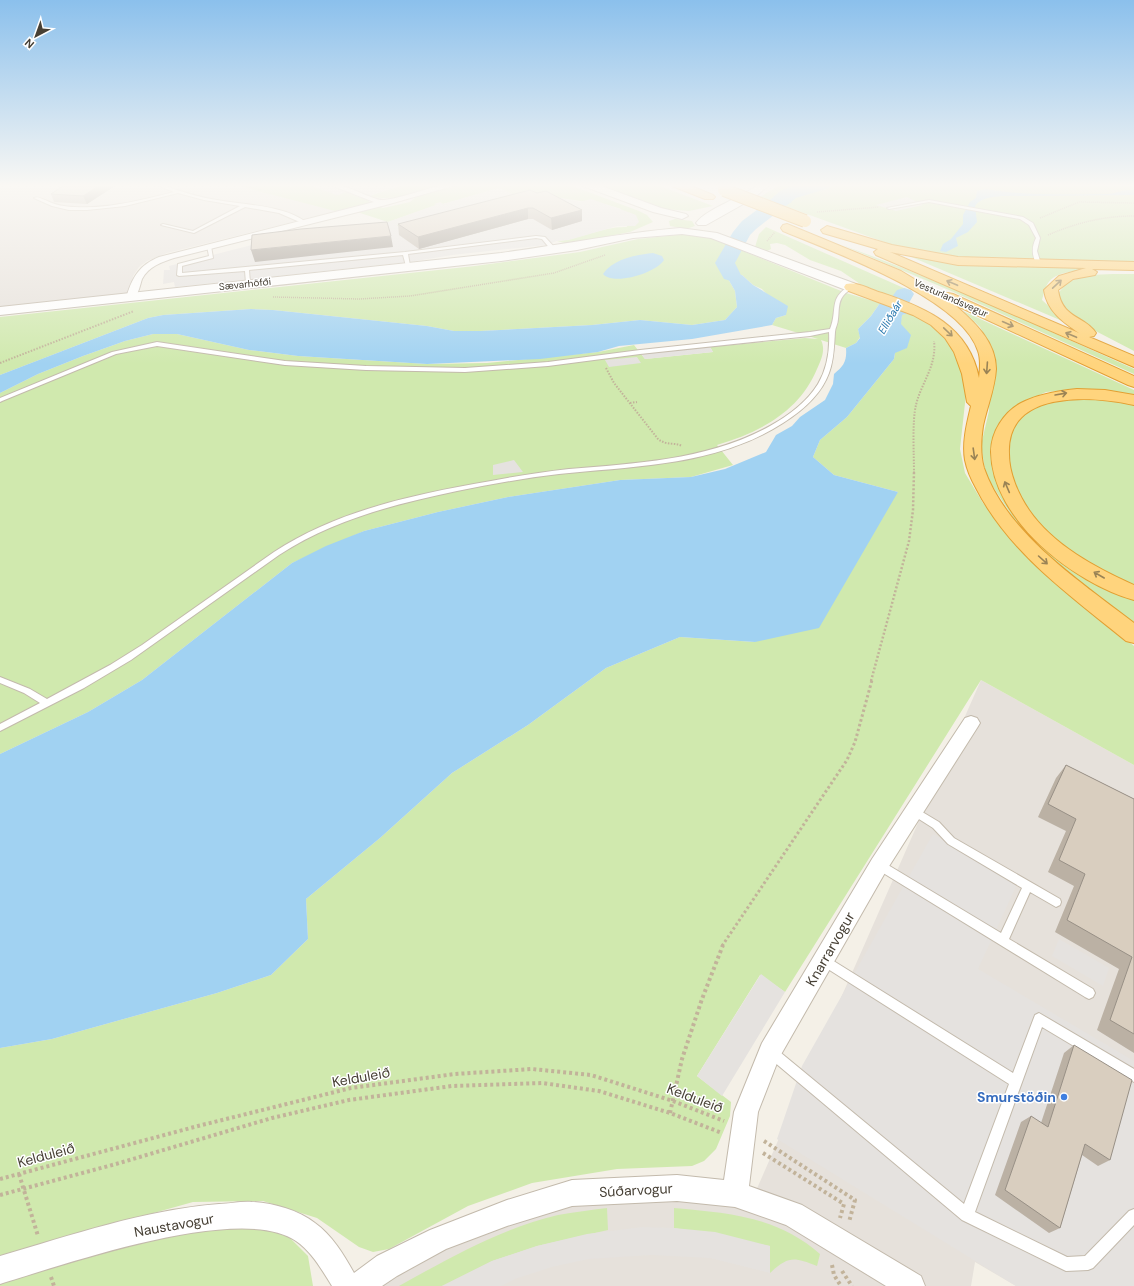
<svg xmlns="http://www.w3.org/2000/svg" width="1134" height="1286" viewBox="0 0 1134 1286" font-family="'DM Sans',sans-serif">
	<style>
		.industrial { fill: #e6e1db }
		.green { fill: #d0e9ae }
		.parking { fill: #e5e2df; fill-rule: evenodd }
		.water { fill: #a1d2f2 }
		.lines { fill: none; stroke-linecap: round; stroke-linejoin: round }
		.river { fill: #a1d2f2; fill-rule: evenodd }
		.service-casing { stroke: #c3baac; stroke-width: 2 }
		.minor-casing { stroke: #c3baac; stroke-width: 2 }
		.tertiary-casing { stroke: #c3baac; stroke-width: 2 }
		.trunk-casing { stroke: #e29f32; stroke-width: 2 }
		.path-far4 { stroke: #c2b39a; stroke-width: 1.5; stroke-dasharray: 1 1; stroke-linecap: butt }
		.path-far3 { stroke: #c2b39a; stroke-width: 2; stroke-dasharray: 1.5 1.5; stroke-linecap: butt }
		.path-far2 { stroke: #c2b39a; stroke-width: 2.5; stroke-dasharray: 2 2; stroke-linecap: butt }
		.path-far1 { stroke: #c2b39a; stroke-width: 3; stroke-dasharray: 2.5 2.5; stroke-linecap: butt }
		.path { stroke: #c2b39a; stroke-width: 4; stroke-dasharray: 3 3; stroke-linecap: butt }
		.service { fill: #fff; fill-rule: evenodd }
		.minor { fill: #fff; fill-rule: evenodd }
		.tertiary { fill: #fff; fill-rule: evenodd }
		.trunk { fill: #ffd47d; fill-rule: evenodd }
		.trunk-bridge-casing { stroke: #e29f32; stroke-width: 14; stroke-linecap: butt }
		.trunk-bridge { stroke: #ffd47d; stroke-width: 12 }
		.wall { fill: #bbb1a4 }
		.shaded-wall { fill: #989086 }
		.building { fill: #d9cebf; stroke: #989086 }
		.oneway { stroke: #9a8355 }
		.shop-dot { fill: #3f7fe0; stroke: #fff; stroke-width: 1.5 }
		.labels { text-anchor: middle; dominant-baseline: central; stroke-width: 3; stroke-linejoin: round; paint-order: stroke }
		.far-street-label { font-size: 10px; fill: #474035; stroke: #fff }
		.far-water-label { font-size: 11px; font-style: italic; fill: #2a79ae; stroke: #fff }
		.near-street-label { font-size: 14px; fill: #474035; stroke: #fff }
		.near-shop-label { font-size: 14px; font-weight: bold; fill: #366cbe; stroke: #fff; text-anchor: end }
	</style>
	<rect width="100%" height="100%" fill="#f4f0e7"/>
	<!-- industrial -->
	<path class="industrial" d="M0,184H324L369,201V203L167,253L147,261L139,267L133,276L130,295L0,310Z
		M981,680L1134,765V1286H1016L975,1262L971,1286H364L533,1201L755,1193Z"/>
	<!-- green -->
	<path class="green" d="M249,184H283L290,187L296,184H306L337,195L346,192L369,201V203L335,211L242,187Z
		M406,184H444C420,191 394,203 369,196Z
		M464,184H567L639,211L647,215L653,222L630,232L568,244L557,241C581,239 603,226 627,227L621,209L608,205L560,198L413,228L397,226L396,224L411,223L512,194L499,188L443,204L440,202L436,205L388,222L357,212L378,206L383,208L410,202L416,197Z
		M592,184H655L713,206L689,211L665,209Z
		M781,184H1134V264L972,260L895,246L760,197Z
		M675,219L692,221L695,226L686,229L670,226L669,221Z
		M766,227L906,289L897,299L869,290L841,271L810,260L785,245L777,243L770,244L771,249L767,251L755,247L759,234Z
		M677,235H698L711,238L846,293L880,303L871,316L858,329L860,337L856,343L846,348L821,340C826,350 821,360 817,369C799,412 760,432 717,445L733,465L691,477L620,480L508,497L438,512L364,531L292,563L142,680L88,712L0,754V393L38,374L83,356L125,341L153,334H177L249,350L298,356L427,364L487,363L598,352L634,345L645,359L713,352L710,347L805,338L818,339L772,325L776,318L786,315L762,289L753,285L742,275L727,277L735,291L737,307L725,320L692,325L640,320L592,325L480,331H454L427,326L273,310L251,309L163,315L148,318L0,375V317L475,266L580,252L638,239Z
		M842,245C942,281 1038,326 1134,369V374L949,290Z
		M902,253L939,260L1134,268V271C1115,270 1068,267 1053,278C1046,282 1044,293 1042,300L1067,323Z
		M1113,274H1134V351L1086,326L1063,307L1057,295L1067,282L1090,275Z
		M963,311L1134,390V396L1081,389L1046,392L1018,405L1000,421L991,450L1035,536L1134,596V628L1076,582L1022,531L986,476L981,445L989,411L991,348L980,327Z
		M909,313L921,316L957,347L966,394L960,449L965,473L983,503L1024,552L1134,646V765L981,680L785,992L760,975L697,1076L731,1102L730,1116L716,1149L704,1161L692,1166L617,1169L532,1183L468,1206L389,1249L373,1252L359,1247L317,1218L263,1201L193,1202L0,1256V1048L52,1039L217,993L271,975L308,939L306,899L380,838L452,773L528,725L606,668L680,637L755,642L898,492L834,475L813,457L820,440L847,417L894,359L902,315Z
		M1087,396L1134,403V587C1104,573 1074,558 1048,535C1017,507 985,444 1025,411C1040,399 1069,398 1087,396Z
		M607,1208L608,1230L537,1246L492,1261L442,1286H399C449,1258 502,1228 558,1215C574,1212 591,1210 607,1208Z
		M674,1208C728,1213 777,1216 820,1254L817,1266C793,1257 789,1256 770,1273V1246L674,1228Z
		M254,1222L289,1237L308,1256L313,1286H0V1283L191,1226Z"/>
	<!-- parking -->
	<path class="parking" d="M307,184H324L346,192L337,195Z
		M334,184H402L369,196Z
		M499,188L512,194L410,223H399L397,226L413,228L560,198L580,202L591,199L631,213L636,215L639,222L635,226H617L569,240L557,241L546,245L452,255L410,262L175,287L174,282L163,284L164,270H170L169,266L252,245L388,222L436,205L434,204L440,202L443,204Z
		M907,197L923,205L896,211L876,205Z
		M710,347L713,352L645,359L641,354Z
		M637,357L641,363L609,367L605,360Z
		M514,460L523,472L493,475V465Z
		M933,834L1018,882L978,969L1134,1061V1286H1016L777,1139L802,1066ZM1121,1087L1098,1165L1074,1150L1038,1133Z
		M1059,939L1109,968L1103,986L1052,956Z
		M761,974L785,992L722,1096L697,1076Z
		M642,1227L674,1228L715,1232L770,1246V1273L710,1258L651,1255L589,1259L552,1267L515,1279L501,1286H442L492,1261L537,1246L587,1234Z"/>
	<!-- water -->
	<path class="water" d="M798,184H838L823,190L792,196L789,200L792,202L784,206L770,200L780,191Z
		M986,189C1026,196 1067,194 1107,194C1116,194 1124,189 1134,190V195L1001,196C992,197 980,198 975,206L977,222L968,232L956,238L958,246L946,252L940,251L943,244L951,239L963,224V215L970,202L976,198L977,191Z
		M653,253L662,256L664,260C656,273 614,286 603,274C613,259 635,255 653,253Z
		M731,275H742L753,285L788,306L786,315L776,318L772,325L692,339L619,346L598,352L540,359L427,364L298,356L249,350L177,334H153L125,341L83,356L38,374L0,393V375L148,318L163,315L251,309L273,310L427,326L454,331H480L592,325L640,320L692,325L725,320L737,307L735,291L727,277Z
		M880,303L909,313L902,315L901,324L911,335L907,348L895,353L894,359L847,417L820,440L813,457L834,475L898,492L819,628L755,642L680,637L606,668L528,725L452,773L380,838L306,899L308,939L271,975L217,993L52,1039L0,1048V754L88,712L142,680L292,563L326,546L364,531L438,512L508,497L620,480L691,477L725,469L766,452L776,435L792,426L800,417L825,400L833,384L834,374C844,366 847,361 846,348L856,343L860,338L858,329L871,316Z"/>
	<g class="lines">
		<!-- river -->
		<path class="river" d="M805,184H831L829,188L796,198L756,229L750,235L735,263L741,275L738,279L731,281L724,279L715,263L733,232L742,221L784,190Z
			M904,288L911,290L914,294L888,340L885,345L877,347L869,345L866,340L894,294L897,290Z"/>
		<defs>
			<path id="service" d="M155,184H160C179,191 197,197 217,200C244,205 283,205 306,222L302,223L279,213L245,207L194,233L161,225L163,224L193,231L240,206L204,200L178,193L125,206L87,210H69L52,206L34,198C38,196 41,199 45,200C55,205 65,207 75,207C109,209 141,200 174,192Z
				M929,200L1023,217L1033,223L1040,238L1037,251L1041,264L1037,265C1032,256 1031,248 1036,238L1029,225L1020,219L929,202L889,209L887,208Z
				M536,236L545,237L556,249V251H552L542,239L536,238L408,254L410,266L408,267L406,266L403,255L249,270L250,283L248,284L246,283L245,271L179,276L177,275L178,264L209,256L207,246L209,245L211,246L213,258L182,266V273L405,252Z
				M849,286L853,287C850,290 846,292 843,296C838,302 839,311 838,319C838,324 835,328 835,332C834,346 834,360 829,373C821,395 802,411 783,423C717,466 635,466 559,474C525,478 491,484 457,491C395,504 332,520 279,555L131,660L84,688L0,731V724L40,703L24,693L0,683V677L30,689L47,699L110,665L142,645L274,552C338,510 416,494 491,481C517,476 543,472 569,469C638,463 708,460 770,426C788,416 807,402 818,384C827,369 830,350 829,332L810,336L640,354L548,366L465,372L366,370L285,365L157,346L116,354L2,401L0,402V398L112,352L157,342L285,361L366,366L465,368L548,362L640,350L810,332L830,329C838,310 828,299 849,286Z
				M914,807L939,822L954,838L1060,899L1061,902L1060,905L1056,907L1030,892L1009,939L1093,989L1095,993L1093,997L1089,999L1085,997L875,868L874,865L875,862L879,860L883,862L1001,933L1022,888L948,844L933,828L911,814L909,811L911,808Z
				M824,955L1013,1073L1035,1015L1039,1013L1134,1069V1082L1042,1027L975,1212L1067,1257L1085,1256L1129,1211L1134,1209V1225L1093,1268L1088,1270L1066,1271L962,1220L767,1056L765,1052L767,1048L771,1046L775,1048L964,1204L1009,1084L820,964L819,960L820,956Z"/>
			<path id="minor" d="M328,184C347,183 372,201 384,200C410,197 434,183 460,184L386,205L174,258C162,262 149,266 142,279C140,285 139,292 135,297L132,298L127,295C133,276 140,265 159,257L374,202Z
				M971,716L977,718L980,723L977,728L886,871L779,1058L758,1112L749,1186L802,1205L921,1276L925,1286H886L786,1225L735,1207L677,1201L572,1206L507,1226L446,1249L397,1276L382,1286H332C322,1270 312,1252 296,1241C241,1202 63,1265 0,1284V1256C72,1235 144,1210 219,1204C230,1204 241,1201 252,1202C273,1203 298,1210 315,1223C332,1235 344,1255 354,1273L377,1256L430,1230L507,1200L572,1180L677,1175L724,1180L734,1112L762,1043L872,859L965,718Z"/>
			<path id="tertiary" d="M582,184H596L661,208L686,214L688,216L682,219L653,212L583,186Z
				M759,184H770L754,198L706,225H698L696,223C707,208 742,198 759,184Z
				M680,228L717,233L856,284L857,287L856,290H846L711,238L682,234L633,238L577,250L501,261L0,315V307L501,253C561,245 620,233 680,228Z"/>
			<path id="trunk" d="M671,184H686L713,195L715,197L713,199H705L672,186Z
				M787,224L901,271L942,296L948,293L953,294L1134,376V387L1128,385L955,305C974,322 996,341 996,369C995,388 987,407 983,426C981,439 980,454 984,468C1007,534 1081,582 1134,623V643L1126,641C1071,596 1009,553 976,488C971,479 967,470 965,460C962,442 967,423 971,406L967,402L962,374L954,352L945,338L931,325L913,315L846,290L844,287L846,284C857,281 871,290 882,293C926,308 969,326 979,378C980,370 981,359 978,351C962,298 831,251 783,231L781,228L783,225Z
				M827,226L892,245L958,257L1134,262V270L1092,269L1097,272L1095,275L1073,279L1058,290C1062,319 1084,315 1096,333L1094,336L1089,337L1134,356V367L876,255L874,252L878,249L823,233L821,230ZM890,252L958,265L1086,268L1059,276L1044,290C1047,311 1063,322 1079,333Z
				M1077,389L1105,390L1134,395V405C1092,396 1006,389 1009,454C1009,473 1018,494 1029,510C1053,545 1096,568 1134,585V600C1074,583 992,520 991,452C991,432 1004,412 1021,403C1038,394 1058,391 1077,389Z"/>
		</defs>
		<!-- service casing -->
		<use href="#service" class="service-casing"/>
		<!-- minor casing -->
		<use href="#minor" class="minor-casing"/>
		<!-- tertiary casing -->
		<use href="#tertiary" class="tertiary-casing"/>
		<!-- trunk casing -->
		<use href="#trunk" class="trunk-casing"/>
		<!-- path-far4 -->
		<path class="path-far4" d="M241,185L262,190
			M817,212L879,207
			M1040,218L1079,202L1134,203
			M1048,235C1076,223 1103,216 1134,216
			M767,241L775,232
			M273,297L359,299L410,296L554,273L605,255"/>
		<!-- path-far3 -->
		<path class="path-far3" d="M0,363L134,311
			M606,368L614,383L658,439C667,446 675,442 682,446
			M630,403L637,402
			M914,473C914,455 912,421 916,405C921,383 937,366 934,341"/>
		<!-- path-far2 -->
		<path class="path-far2" d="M871,681L909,541L913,510L914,472"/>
		<!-- path-far1 -->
		<path class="path-far1" d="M722,946L847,760L855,742L872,680"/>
		<!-- path -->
		<path class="path" d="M670,1113L682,1059L702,999L723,945
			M764,1141L855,1200L849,1222
			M763,1153L844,1204L840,1218
			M19,1174L38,1236
			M0,1179L198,1126L351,1088L455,1074L532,1069L591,1075L673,1101L724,1121
			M0,1195L116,1164L272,1118L349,1100L452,1086L542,1083L599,1091L670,1113L722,1133
			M832,1265L834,1275L841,1286
			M842,1271L852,1286
			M51,1277L54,1286"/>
		<!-- service -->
		<use href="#service" class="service"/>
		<!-- minor -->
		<use href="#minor" class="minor"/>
		<!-- tertiary -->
		<use href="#tertiary" class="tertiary"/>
		<!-- trunk -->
		<use href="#trunk" class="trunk"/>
		<defs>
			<path id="trunk-bridge" d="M724,190L805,221"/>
		</defs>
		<!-- trunk-bridge casing -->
		<use href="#trunk-bridge" class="trunk-bridge-casing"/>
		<!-- trunk-bridge -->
		<use href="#trunk-bridge" class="trunk-bridge"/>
	</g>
	<!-- wall -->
	<path class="wall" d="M66,184H118L87,204L54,202L51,194Z
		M537,193L582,210V221L552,230L533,219H528L419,249L399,235L398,224Z
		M1066,765L1134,799V1053L1097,1030L1119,969L1055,932L1074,886L1048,872L1066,831L1038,817L1056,778Z
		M1074,1045L1110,1160L1098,1166L1082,1155L1060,1228L1049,1233L995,1195L1021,1122L1031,1116L1041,1123L1064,1053Z"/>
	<!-- shaded-wall -->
	<path class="shaded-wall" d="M102,184H118L87,204L83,196Z
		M528,208V219L419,249L418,237Z
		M582,210V221L552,230L551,218Z
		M391,236L393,247L255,262L251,250Z"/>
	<!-- building -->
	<path class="building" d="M66,184H102L83,196L51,194Z
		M530,190L537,193L546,191L582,210L551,218L533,208H528L418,237L398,224Z
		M387,222L391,236L251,250L252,235L301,229Z
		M1066,765L1134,799V1034L1110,1020L1132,957L1067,920L1085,874L1059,860L1076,819L1048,804Z
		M1074,1045L1132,1080L1110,1160L1085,1144L1060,1228L1005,1190L1031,1116L1048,1127Z"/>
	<!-- one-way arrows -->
	<defs><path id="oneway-shaft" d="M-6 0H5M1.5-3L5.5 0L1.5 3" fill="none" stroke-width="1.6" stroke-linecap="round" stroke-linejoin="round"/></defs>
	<g class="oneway">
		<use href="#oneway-shaft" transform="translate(952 283) rotate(-157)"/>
		<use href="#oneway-shaft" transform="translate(1057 284) rotate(-43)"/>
		<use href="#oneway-shaft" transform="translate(1008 324) rotate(24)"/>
		<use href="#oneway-shaft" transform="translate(948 332) rotate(44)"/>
		<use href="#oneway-shaft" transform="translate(1071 335) rotate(-157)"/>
		<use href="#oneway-shaft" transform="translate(987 368) rotate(94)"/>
		<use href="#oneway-shaft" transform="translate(1061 394) rotate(-10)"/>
		<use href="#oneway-shaft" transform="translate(974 454) rotate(82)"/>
		<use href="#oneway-shaft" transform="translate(1007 487) rotate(-113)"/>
		<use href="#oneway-shaft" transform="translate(1043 560) rotate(42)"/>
		<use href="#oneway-shaft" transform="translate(1099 575) rotate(-150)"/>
	</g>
	<!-- sky -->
	<linearGradient id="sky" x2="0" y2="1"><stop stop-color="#8bc0ec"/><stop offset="0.51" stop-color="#faf8f4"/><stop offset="1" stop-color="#faf8f4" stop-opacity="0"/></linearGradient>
	<rect width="1134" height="364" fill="url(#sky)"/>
	<!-- markers -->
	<circle class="shop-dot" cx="1064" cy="1097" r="4"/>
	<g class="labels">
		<!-- far-street labels -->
		<g class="far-street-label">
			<text transform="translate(245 284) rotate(-6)">Sævarhöfði</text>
			<text transform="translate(951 298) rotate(24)">Vesturlandsvegur</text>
		</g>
		<!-- far-water labels -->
		<g class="far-water-label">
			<text transform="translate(890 317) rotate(-59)">Elliðaár</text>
		</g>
		<!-- near-street labels -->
		<g class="near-street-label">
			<text transform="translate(830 949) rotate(-60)">Knarrarvogur</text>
			<text transform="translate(361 1077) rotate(-10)">Kelduleið</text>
			<text transform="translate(695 1098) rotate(21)">Kelduleið</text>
			<text transform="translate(46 1155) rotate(-15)">Kelduleið</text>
			<text transform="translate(636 1190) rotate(-3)">Súðarvogur</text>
			<text transform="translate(174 1225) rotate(-10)">Naustavogur</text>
		</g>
		<!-- near-shop labels -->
		<g class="near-shop-label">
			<text x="1056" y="1097">Smurstöðin</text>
		</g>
	</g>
	<!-- north arrow -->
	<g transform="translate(36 36) rotate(221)" stroke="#ffffff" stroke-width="3" paint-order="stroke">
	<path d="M0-3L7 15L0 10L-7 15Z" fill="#474035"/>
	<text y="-6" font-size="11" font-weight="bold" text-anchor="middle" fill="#474035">N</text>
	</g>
</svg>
